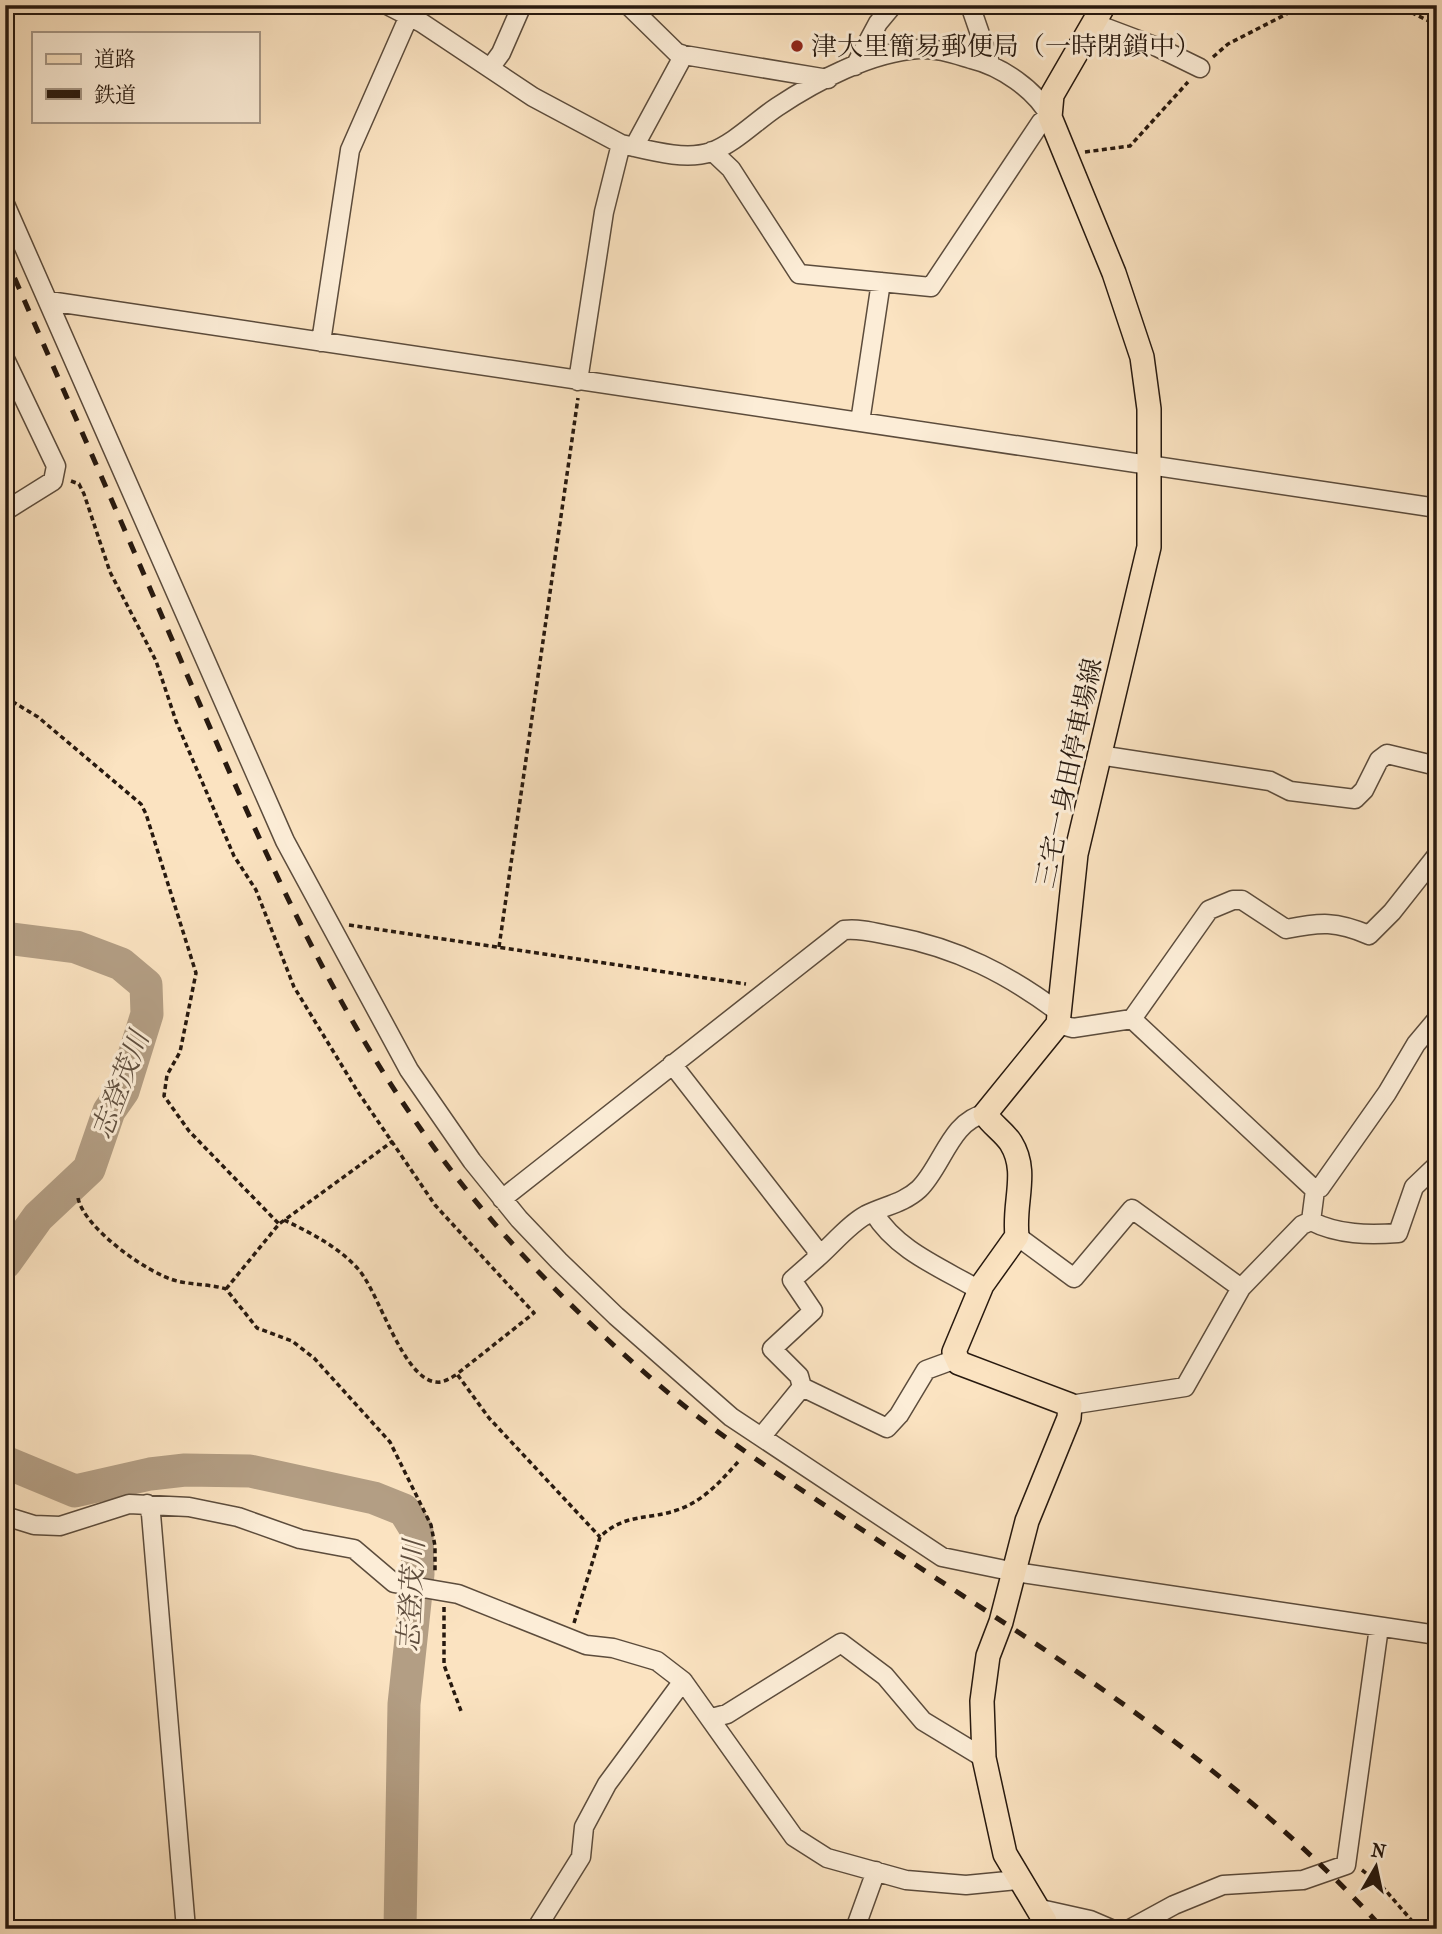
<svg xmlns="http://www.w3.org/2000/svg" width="1442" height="1934" viewBox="0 0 1442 1934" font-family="'IM FELL French Canon','Noto Serif JP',serif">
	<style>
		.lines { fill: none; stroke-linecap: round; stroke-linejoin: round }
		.river { stroke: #b39e84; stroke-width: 33 }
		.minor-casing { stroke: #5c4c3c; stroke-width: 21 }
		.major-casing { stroke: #27190f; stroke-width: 26 }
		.path { stroke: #27190f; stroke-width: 3.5; stroke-dasharray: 5 3.5; stroke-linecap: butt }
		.minor { stroke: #fcedd7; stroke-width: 18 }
		.major { stroke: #fbe3c1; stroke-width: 23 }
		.rail { stroke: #27190f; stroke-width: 5; stroke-dasharray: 12 12; stroke-linecap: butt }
		.poi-dot { fill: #8f2418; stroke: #fcedd7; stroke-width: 2.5 }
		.labels { text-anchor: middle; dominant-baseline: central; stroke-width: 6; stroke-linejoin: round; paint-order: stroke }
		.poi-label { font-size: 26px; fill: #27190f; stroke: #fcedd7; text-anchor: start }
		.street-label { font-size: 26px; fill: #27190f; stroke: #fcedd7 }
		.water-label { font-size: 28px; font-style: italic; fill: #5f4e3e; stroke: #fcedd7 }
	</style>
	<rect width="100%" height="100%" fill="#fbe3c1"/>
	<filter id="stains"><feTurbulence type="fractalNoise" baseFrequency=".00286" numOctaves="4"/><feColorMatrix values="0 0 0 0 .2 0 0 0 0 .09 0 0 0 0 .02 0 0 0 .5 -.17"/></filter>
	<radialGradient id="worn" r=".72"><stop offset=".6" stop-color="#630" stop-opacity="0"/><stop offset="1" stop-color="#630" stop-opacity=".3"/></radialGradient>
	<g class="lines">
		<!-- river -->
		<path class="river" d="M5,938L76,947L121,964L146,985L147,1014L123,1091L109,1111L89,1169L38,1217L5,1263
			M5,1462L75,1491L150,1474L185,1470L250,1471L374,1498L404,1510L417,1531L418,1574L404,1704L400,1929"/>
		<defs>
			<path id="minor" d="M387,5L422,23L533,97L621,144C648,150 685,161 711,152C735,143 756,121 777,107C816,81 871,52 919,49C937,48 954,54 971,59C1001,66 1036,90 1050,117L1041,122L931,287L799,274L731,169L712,151
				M628,5L678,54L828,79
				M970,5L990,63
				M1096,24L1157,47L1200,68
				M855,66L878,23L893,5
				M490,68L501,53L522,5
				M634,147L680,62L681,54
				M5,204L285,841L409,1070L472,1161L519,1219L559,1261L616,1316L731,1417L942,1557L1015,1572L1437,1635
				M49,301L1437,508
				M321,342L350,150L409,16
				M5,359L56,466L53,481L5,511
				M578,381L604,212L621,144
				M860,422L881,282
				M1099,755L1270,781L1290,791L1355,799L1364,790L1379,760L1387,754L1437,766
				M1132,1019L1209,910L1233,900H1242L1286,929C1321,922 1336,921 1369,935L1392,912L1437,855
				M1058,1024L1073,1028L1132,1019L1315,1190
				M672,1064L816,1249L817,1258C832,1245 849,1224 866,1215C884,1206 904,1203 919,1189C942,1167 951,1120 985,1114
				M502,1199L844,930C860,928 877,933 893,936C957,948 1008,974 1060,1013
				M874,1213C897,1251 942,1268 979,1290
				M1311,1221C1338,1235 1369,1235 1398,1233L1414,1187L1437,1165
				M1017,1236L1074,1278L1132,1209L1241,1288
				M817,1258L792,1280L813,1311L772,1349L799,1376L802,1387L887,1428L899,1415L926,1370L956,1359
				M1070,1405L1185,1387L1241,1288L1302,1225L1311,1221L1315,1190L1320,1188L1387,1093L1416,1044L1437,1019
				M762,1436L802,1387
				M147,1504L151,1514L186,1929
				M5,1516L34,1525L60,1526L129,1504L189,1507L238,1517L300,1539L354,1549L394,1583L458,1594L586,1645L613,1648L657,1661L683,1681L794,1837L827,1858L906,1880L966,1885L1018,1880
				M712,1718L727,1714L841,1643L885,1676L923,1721L984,1758
				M1036,1908L1090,1920L1111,1929
				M536,1929L581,1857L584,1827L607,1784L683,1681
				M855,1929L876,1871
				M1130,1929L1174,1905L1223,1885L1303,1880L1346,1865L1379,1627"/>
			<path id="major" d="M1046,1929L1045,1921L1005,1854L984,1758L982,1701L988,1656L1001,1622L1027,1521L1069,1418L1070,1405L959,1363L954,1352L982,1285L1017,1236C1013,1202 1029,1172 1011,1143C1004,1132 992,1125 985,1114L1058,1024L1076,854L1149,547V409L1142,357L1114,273L1050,117L1052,95L1104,5"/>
		</defs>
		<!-- minor casing -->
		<use href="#minor" class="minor-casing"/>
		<!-- major casing -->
		<use href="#major" class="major-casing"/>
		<!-- path -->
		<path class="path" d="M1396,5L1437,25
			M1213,57L1228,44L1304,5
			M1085,152L1130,146L1188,82
			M71,481L79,484L84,494L110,572L156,661L176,721L234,856L256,890L294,987L358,1092L435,1205L534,1313L457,1374L489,1418L600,1537
			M5,697L38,717L141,804L146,814L196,973L180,1052L167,1075L164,1096L189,1131L279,1224
			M349,925L746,984
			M499,947L578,398
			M78,1198C84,1228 148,1274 177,1281C193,1285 210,1284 226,1289L257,1328L292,1341L314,1358L390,1442L431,1525L435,1546V1573
			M284,1220C311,1233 339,1247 359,1270C380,1295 403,1379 436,1382C444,1383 450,1378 456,1375
			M226,1289L279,1224L393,1141
			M444,1607V1665L461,1711
			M574,1623L600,1537C626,1512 648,1521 680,1509C704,1500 721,1481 738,1462
			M1362,1870L1380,1884L1419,1929"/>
		<!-- minor -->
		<use href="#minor" class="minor"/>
		<!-- major -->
		<use href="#major" class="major"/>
		<!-- rail -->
		<path class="rail" d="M5,256C66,396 128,536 188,677C258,838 327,999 430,1142C499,1238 586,1325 677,1400C738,1450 805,1492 870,1535C1051,1654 1237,1767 1383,1929"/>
	</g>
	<!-- markers -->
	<circle class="poi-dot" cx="797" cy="46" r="7"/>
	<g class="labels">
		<!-- poi labels -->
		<g class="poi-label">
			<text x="811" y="46">津大里簡易郵便局（一時閉鎖中）</text>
		</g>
		<!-- street labels -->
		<g class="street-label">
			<text transform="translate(1069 773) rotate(-78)">三宅一身田停車場線</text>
		</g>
		<!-- water labels -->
		<g class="water-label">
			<text transform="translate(120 1085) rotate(-69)">志登茂川</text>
			<text transform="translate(411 1596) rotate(-87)">志登茂川</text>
		</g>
	</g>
	<!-- margin -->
	<rect width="1442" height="1934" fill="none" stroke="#fbe3c1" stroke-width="28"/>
	<rect x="7" y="7" width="1428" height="1920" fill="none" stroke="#27190f" stroke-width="3.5"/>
	<rect x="14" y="14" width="1414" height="1906" fill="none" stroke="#27190f" stroke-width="2"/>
	<!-- legend -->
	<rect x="32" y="32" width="228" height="91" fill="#fcedd7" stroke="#a79887" stroke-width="2"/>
	<rect x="46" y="54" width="35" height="10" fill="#fbe3c1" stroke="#a79887" stroke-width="2"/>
	<text x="94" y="66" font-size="21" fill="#27190f">道路</text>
	<rect x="46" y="89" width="35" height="10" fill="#27190f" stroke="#a79887" stroke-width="2"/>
	<text x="94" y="102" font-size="21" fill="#27190f">鉄道</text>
	<!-- north arrow -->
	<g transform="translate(1376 1867) rotate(9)" stroke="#fcedd7" stroke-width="5" paint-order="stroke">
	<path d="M0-5L12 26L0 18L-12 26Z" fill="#27190f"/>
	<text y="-10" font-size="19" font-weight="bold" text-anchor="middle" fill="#27190f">N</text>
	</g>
	<rect width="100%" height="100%" filter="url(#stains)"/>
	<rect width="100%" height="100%" fill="url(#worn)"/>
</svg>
